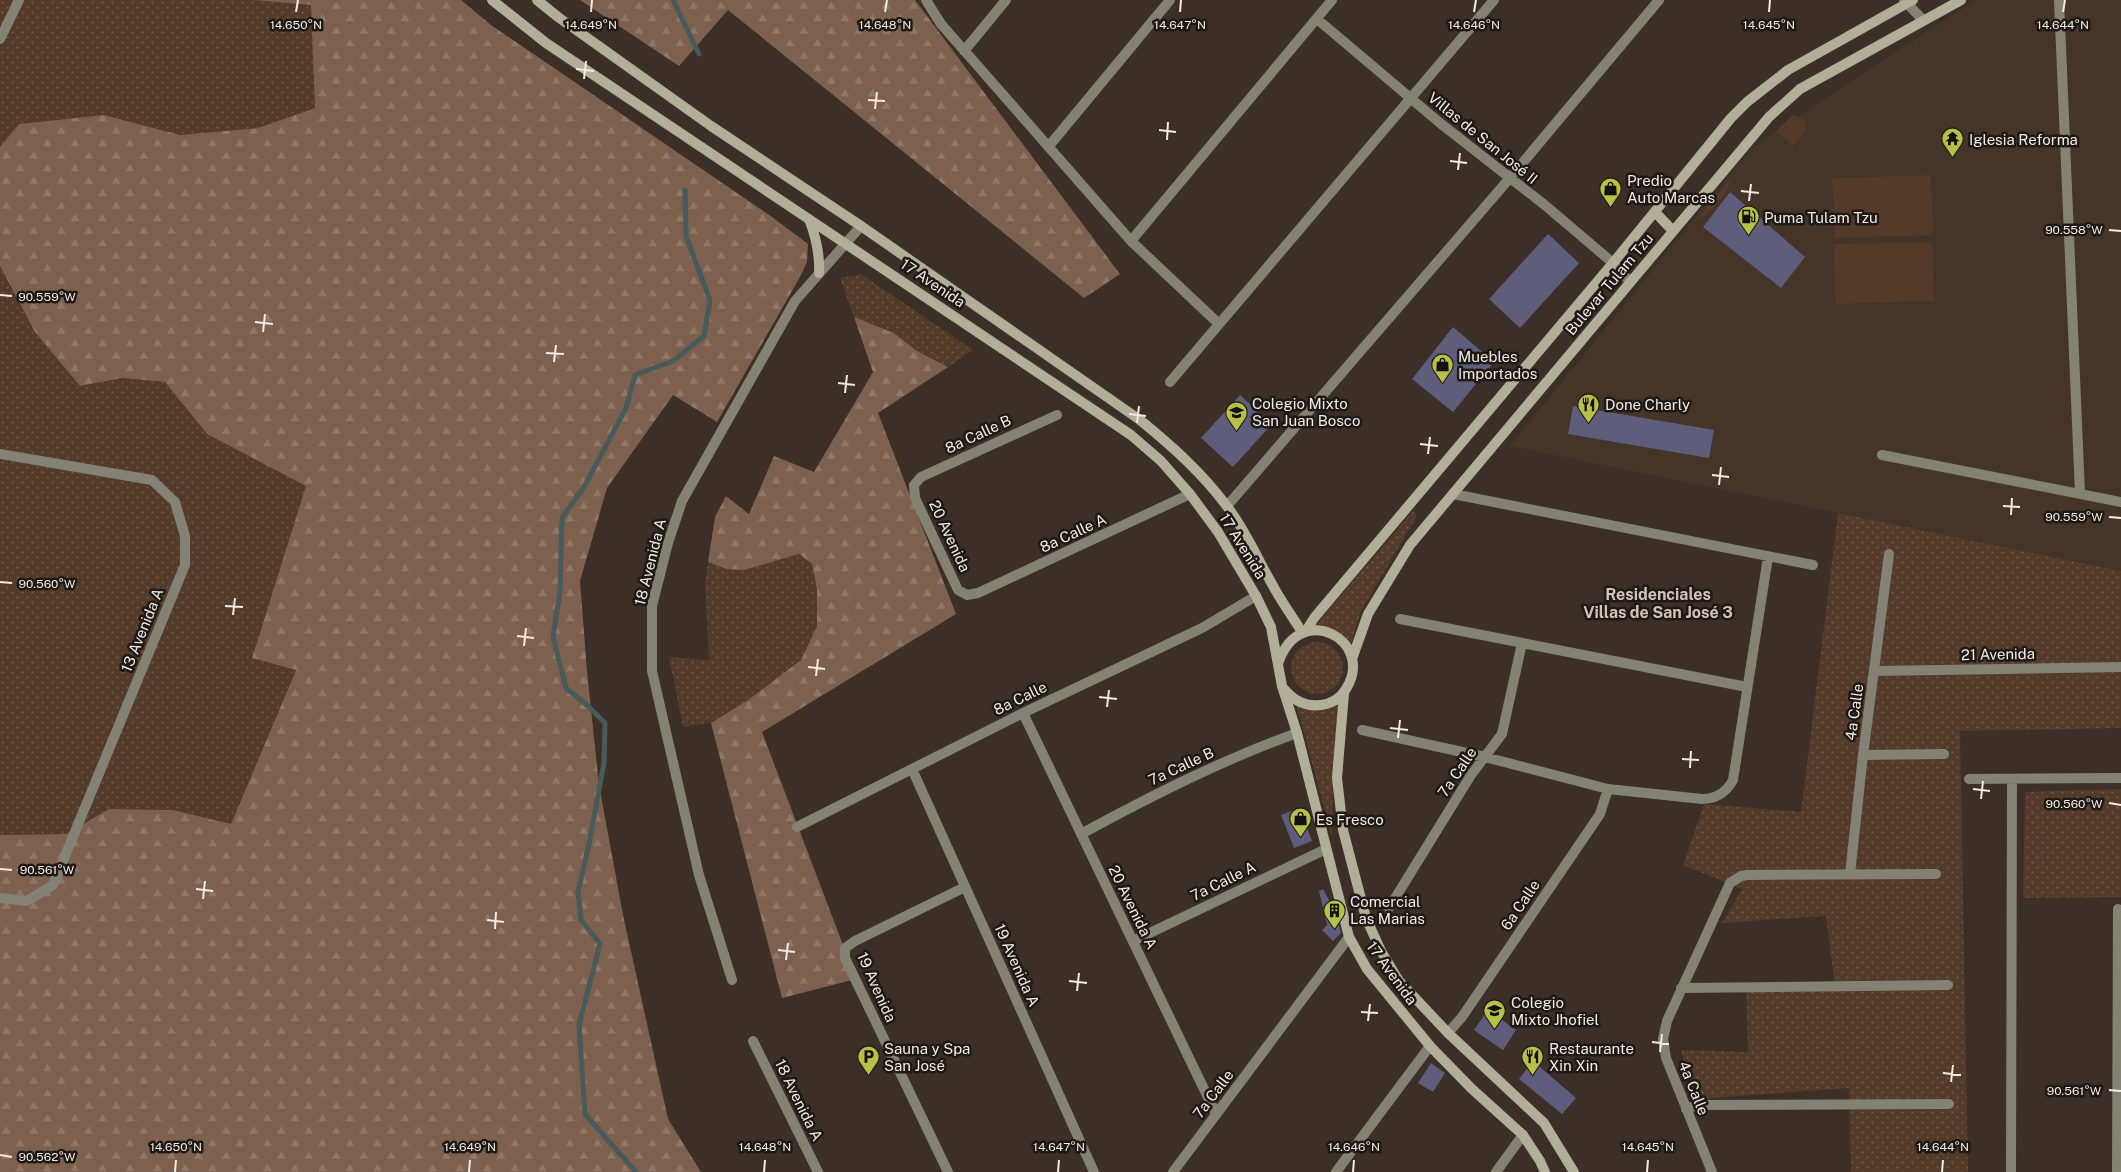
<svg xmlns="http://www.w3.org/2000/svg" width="2121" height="1172" viewBox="0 0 2121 1172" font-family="'Public Sans',sans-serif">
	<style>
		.built { fill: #453428 }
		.grass { fill: url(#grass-dots) }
		.forest { fill: url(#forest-firs) }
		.garden { fill: #533a29 }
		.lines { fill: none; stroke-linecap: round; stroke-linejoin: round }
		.stream { stroke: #485a5a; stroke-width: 5 }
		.building { fill: #5e5d7b }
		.street { stroke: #838274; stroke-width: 10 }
		.secondary { stroke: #b1af98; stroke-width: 10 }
		.ticks { fill: none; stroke: #f1eae5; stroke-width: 2 }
		.labels { text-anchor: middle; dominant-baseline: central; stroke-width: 5; stroke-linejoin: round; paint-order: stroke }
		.street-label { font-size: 15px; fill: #f1eae5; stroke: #1e1915 }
		.poi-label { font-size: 15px; fill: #f1eae5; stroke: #1e1915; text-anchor: start }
		.neighbourhood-label { font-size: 16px; font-weight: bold; fill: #d3c4bb; stroke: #1e1915 }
		.ticks-label { font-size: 12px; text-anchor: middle; fill: #f1eae5; stroke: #1e1915; stroke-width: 5; stroke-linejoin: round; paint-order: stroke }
	</style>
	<defs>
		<pattern id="grass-dots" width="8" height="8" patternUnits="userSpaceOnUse" patternTransform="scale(1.25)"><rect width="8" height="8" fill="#533a29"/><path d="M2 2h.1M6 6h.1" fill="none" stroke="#6c5748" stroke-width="1.8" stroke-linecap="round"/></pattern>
		<pattern id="forest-firs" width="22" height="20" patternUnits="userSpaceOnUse" patternTransform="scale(1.25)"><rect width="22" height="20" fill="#7d614e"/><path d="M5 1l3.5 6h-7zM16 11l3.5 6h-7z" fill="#907867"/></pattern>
	</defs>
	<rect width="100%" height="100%" fill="#3b2f28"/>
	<!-- built -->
	<path class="built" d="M1976,0H2121V571L1510,446L1754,145Z"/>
	<!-- grass -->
	<path class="grass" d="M0,0H253L311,5L316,108L258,128L180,135L104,115L19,124L0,147Z
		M0,266L35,332L80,386L122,378L165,382L207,434L307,486L252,658L296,669L231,824L173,810L109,809L66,834L0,835Z
		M861,274L973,350L948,367L917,351L894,333L854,317L840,278Z
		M1413,511L1417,516L1361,611L1351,644C1341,633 1329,625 1313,628Z
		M1838,513L2121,571V728L1960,731L1968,1172H1851L1849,1088L1694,1099L1681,1050L1748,1052L1746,986L1835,987L1826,916L1722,923L1742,889L1683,865L1704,804L1801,812Z
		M799,554L812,564L817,590V626L801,660L748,700L711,723L683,727L669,657L709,660L705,585L708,562L726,569Z
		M1291 668a26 26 0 1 1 52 0a26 26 0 1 1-52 0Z
		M1296,703L1323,709L1338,704L1333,778L1332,837Z
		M2121,789V897L2023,898L2025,792Z"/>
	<!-- forest -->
	<path class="forest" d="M253,0H461L491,25L772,217L808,244L807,262L800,277L717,422L673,395L607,488L580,581L587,671L599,785L623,915L668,1119L701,1172H0V835L66,834L109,809L173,810L231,824L296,670L252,658L306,486L207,434L165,382L122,378L80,386L35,332L0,266V147L19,124L104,115L180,135L258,128L315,108L311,5Z
		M580,0H915L1120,274L1084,298L728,10L679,66Z
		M854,317L894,333L917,351L948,367L878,413L956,614L762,732L856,979L782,998L711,723L748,700L801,660L817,626V590L812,564L799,554L744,570L726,569L708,562L715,517L726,496L749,514L774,456L814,472L873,372Z"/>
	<!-- garden -->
	<path class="garden" d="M1793,115L1804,119C1810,130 1800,138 1793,146L1776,131Z
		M1931,175L1933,235L1835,238L1832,178Z
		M1732,177C1726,194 1715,213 1697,219Z
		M1932,242L1934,301L1836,304L1833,244Z"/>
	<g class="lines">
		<!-- stream -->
		<path class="stream" d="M673,0L699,54
			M636,1172L585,1114L579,1025L600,944L581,920L578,892L589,844L604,763L605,723L588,706L566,688L553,637L560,592L562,518L584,487L606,446L626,408L635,375L673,361L704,336L710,300L686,236L685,190"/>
	</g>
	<!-- building -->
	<path class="building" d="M1730,192L1805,257L1781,288L1703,227Z
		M1548,234L1579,263L1520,328L1489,299Z
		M1453,327L1494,362L1453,412L1412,379Z
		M1240,395L1272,424L1233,467L1201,438Z
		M1573,406L1714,430L1709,458L1568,434Z
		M1299,808L1312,841L1294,848L1281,815Z
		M1323,889L1336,913L1341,933L1333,941L1322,930L1327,925L1319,891Z
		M1488,1010L1516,1030L1503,1050L1474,1030Z
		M1533,1061L1576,1098L1562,1114L1519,1079Z
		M1431,1063L1445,1073L1433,1092L1418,1083Z"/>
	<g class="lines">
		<!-- street -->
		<path class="street" d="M926,0L941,24L1131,241L1219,324
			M1904,0L1923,20
			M2059,0L2080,494
			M1317,19L1440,123L1546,206L1613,263L1630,282
			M0,39L19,0
			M964,51L1006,0
			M1049,146L1170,0
			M1131,241L1332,0
			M1170,382L1494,0
			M1057,415L921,477L914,485L915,498L958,590L967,595L978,593L1190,494
			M0,454L152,480L175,502L185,536V565L53,885L27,901L0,898
			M1882,455L2121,502
			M1453,494L1813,565
			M1227,506L1509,179L1659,0
			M1400,619L1747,687
			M1875,671L2121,667
			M1023,713L1216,1114
			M1362,730L1485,757L1608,789L1702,799C1716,799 1726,793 1733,780L1768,557
			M1863,755L1944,754
			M912,769L1094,1172
			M1969,779L2121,778
			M797,827L1023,713L1202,628L1256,596
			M1081,834C1151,796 1222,760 1297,733
			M1850,874L1863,755L1889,554
			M1389,908L1471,775L1502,734L1522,643
			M1133,941L1326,849
			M732,980L699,875L652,671V606L668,543L682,501L795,301L861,226
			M1681,988L1948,985
			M1448,1033L1462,1017L1600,814L1608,789
			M753,1041L818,1172
			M1686,1109L1697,1105L1949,1104
			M948,1172L845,958V948L855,941L965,887
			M1173,1172L1349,937
			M1336,1172L1430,1046
			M1496,1172L1523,1135
			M1712,1172L1666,1058L1663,1039L1667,1021L1730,883L1741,876L1747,875L1936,874
			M2011,1172L2012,780
			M2117,1172L2118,909"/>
		<!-- secondary -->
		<path class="secondary" d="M492,0L546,43L1131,435L1161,461L1190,494L1218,532L1256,596L1271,627L1282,686L1297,733L1349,937L1367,969L1430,1046L1472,1089L1523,1135L1540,1161L1545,1172
			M537,0L558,17L711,126L861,226L1140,420C1172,446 1201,472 1226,505C1245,529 1257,558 1272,584C1281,601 1292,616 1302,632
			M1655,212L1673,231
			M809,219C816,237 820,253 819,273
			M1306,631L1314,618L1613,263L1731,118L1747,102L1788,70L1913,0
			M1352,659L1368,614L1410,545L1769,117L1800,89L1961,0
			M1279,661C1301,600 1376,641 1346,689C1341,698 1331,704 1321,705C1306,707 1294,701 1284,689
			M1344,693L1337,778L1343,830L1366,918L1381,951L1399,981L1448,1033L1544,1123L1574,1172"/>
	</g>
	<!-- ticks -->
	<path class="ticks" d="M296,12L298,0M591,12L592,0M885,12L887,0M1180,12L1181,0M1474,12L1476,0M1769,12L1770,0M2063,12L2065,0M576,69L594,71M584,79L586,61M868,100L885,101M875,109L877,92M1159,130L1176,132M1167,140L1168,122M1450,161L1467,163M1458,170L1460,153M1741,191L1759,193M1749,201L1751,184M2109,230L2121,231M0,295L12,296M255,322L273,324M263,332L265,314M546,353L564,354M554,362L556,345M838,383L855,385M845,393L847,375M1129,414L1146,416M1137,423L1139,406M1420,444L1438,446M1428,454L1430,437M1712,475L1729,477M1719,485L1721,467M2003,506L2020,507M2011,515L2012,498M2109,517L2121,518M0,582L12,583M225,606L243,607M233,615L235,598M517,636L534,638M524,646L526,628M808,667L825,669M816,676L818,659M1099,697L1117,699M1107,707L1109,690M1390,728L1408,730M1398,738L1400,720M1682,759L1699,760M1690,768L1691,751M1973,789L1990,791M1981,799L1983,781M2109,803L2121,805M0,869L12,870M196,889L213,891M203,899L205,881M487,920L504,922M495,929L496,912M778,950L795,952M786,960L788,943M1069,981L1087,983M1077,991L1079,973M1361,1012L1378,1013M1368,1021L1370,1004M1652,1042L1669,1044M1660,1052L1662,1034M1943,1073L1961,1075M1951,1082L1953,1065M2109,1090L2121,1091M0,1155L12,1157M175,1172L176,1160M469,1172L470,1160M764,1172L765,1160M1058,1172L1059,1160M1353,1172L1354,1160M1647,1172L1648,1160M1942,1172L1943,1160"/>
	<!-- icons -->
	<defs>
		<symbol id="temple-pin" viewBox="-11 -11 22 30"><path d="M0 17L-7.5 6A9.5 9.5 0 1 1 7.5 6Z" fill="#b7c147" stroke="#1e1915"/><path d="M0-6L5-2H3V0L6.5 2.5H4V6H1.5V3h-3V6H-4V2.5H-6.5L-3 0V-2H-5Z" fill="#111"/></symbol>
		<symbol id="shop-pin" viewBox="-11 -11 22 30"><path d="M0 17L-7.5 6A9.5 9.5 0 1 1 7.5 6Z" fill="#b7c147" stroke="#1e1915"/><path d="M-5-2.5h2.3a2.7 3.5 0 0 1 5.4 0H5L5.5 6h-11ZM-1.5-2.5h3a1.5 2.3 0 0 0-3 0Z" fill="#111"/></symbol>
		<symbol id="fuel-pin" viewBox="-11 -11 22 30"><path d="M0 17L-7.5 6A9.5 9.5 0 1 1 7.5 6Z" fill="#b7c147" stroke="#1e1915"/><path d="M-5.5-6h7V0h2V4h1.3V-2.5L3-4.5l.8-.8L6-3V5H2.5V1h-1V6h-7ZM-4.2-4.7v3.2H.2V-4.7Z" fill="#111"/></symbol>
		<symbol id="restaurant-pin" viewBox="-11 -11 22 30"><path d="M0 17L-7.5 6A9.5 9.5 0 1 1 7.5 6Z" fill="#b7c147" stroke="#1e1915"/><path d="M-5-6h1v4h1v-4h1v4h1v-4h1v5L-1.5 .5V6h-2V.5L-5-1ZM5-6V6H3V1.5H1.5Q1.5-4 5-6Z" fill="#111"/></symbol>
		<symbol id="school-pin" viewBox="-11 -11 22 30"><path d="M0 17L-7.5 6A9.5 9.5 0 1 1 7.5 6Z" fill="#b7c147" stroke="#1e1915"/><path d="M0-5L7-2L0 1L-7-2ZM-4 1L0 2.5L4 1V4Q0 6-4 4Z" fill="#111"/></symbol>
		<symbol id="building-pin" viewBox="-11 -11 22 30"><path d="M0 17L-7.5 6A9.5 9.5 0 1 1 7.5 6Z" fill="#b7c147" stroke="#1e1915"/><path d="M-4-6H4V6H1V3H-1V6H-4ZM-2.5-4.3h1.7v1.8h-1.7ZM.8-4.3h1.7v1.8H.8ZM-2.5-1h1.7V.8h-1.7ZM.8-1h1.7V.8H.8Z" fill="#111"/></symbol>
		<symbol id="parking-pin" viewBox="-11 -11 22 30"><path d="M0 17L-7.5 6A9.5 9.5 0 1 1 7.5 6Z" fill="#b7c147" stroke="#1e1915"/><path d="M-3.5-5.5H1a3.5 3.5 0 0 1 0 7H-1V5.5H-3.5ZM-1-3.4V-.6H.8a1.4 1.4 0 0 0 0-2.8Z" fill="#111"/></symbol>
	</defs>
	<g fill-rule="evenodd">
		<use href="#temple-pin" x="1940" y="126" width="25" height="34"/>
		<use href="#shop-pin" x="1598" y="176" width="25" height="34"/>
		<use href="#fuel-pin" x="1736" y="204" width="25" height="34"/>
		<use href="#shop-pin" x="1430" y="352" width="25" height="34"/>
		<use href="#restaurant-pin" x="1576" y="392" width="25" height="34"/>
		<use href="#school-pin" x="1224" y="400" width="25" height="34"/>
		<use href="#shop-pin" x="1288" y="806" width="25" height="34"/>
		<use href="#building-pin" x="1322" y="898" width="25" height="34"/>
		<use href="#school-pin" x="1482" y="998" width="25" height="34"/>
		<use href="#parking-pin" x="856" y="1044" width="25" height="34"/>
		<use href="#restaurant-pin" x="1520" y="1044" width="25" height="34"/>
	</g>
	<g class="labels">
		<!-- street labels -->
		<g class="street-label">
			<text transform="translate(1483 138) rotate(39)">Villas de San José II</text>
			<text transform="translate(933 283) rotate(34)">17 Avenida</text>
			<text transform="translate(1609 284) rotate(-50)">Bulevar Tulam Tzu</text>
			<text transform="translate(978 434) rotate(-25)">8a Calle B</text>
			<text transform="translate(1073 533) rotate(-25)">8a Calle A</text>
			<text transform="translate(950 536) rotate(65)">20 Avenida</text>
			<text transform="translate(1243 546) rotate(58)">17 Avenida</text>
			<text transform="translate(650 562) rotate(-76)">18 Avenida A</text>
			<text transform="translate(142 630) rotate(-68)">13 Avenida A</text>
			<text transform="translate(1998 654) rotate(-1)">21 Avenida</text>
			<text transform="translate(1020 698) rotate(-26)">8a Calle</text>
			<text transform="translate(1854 712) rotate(-82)">4a Calle</text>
			<text transform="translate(1181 766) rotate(-25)">7a Calle B</text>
			<text transform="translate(1457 772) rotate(-56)">7a Calle</text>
			<text transform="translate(1223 881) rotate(-26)">7a Calle A</text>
			<text transform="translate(1520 905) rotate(-56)">6a Calle</text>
			<text transform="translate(1133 907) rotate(64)">20 Avenida A</text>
			<text transform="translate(1017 965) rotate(66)">19 Avenida A</text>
			<text transform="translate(1392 973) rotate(54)">17 Avenida</text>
			<text transform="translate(877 987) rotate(66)">19 Avenida</text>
			<text transform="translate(1694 1088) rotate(68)">4a Calle</text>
			<text transform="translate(1213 1094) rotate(-53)">7a Calle</text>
			<text transform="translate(799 1100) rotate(64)">18 Avenida A</text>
		</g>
		<!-- poi labels -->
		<g class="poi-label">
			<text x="1969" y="139">Iglesia Reforma</text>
			<text x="1627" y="180">Predio<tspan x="1627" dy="17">Auto Marcas</tspan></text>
			<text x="1764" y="217">Puma Tulam Tzu</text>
			<text x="1458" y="356">Muebles<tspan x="1458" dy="17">Importados</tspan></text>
			<text x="1252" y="403">Colegio Mixto<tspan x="1252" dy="17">San Juan Bosco</tspan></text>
			<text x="1605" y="404">Done Charly</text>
			<text x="1316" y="819">Es Fresco</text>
			<text x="1350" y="901">Comercial<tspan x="1350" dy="17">Las Marias</tspan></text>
			<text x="1511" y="1002">Colegio<tspan x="1511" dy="17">Mixto Jhofiel</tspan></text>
			<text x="884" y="1048">Sauna y Spa<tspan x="884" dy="17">San José</tspan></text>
			<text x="1549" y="1048">Restaurante<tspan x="1549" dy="17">Xin Xin</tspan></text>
		</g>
		<!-- neighbourhood labels -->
		<g class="neighbourhood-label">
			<text x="1658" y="594">Residenciales<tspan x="1658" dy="18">Villas de San José 3</tspan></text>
		</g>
	</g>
	<g class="ticks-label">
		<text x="296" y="29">14.650°N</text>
		<text x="591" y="29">14.649°N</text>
		<text x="885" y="29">14.648°N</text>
		<text x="1180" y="29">14.647°N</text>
		<text x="1474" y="29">14.646°N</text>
		<text x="1769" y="29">14.645°N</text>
		<text x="2063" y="29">14.644°N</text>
		<text x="2074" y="234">90.558°W</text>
		<text x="47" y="301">90.559°W</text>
		<text x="2074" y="521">90.559°W</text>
		<text x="47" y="588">90.560°W</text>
		<text x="2074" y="808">90.560°W</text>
		<text x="47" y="874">90.561°W</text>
		<text x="2074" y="1095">90.561°W</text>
		<text x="176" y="1151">14.650°N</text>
		<text x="470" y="1151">14.649°N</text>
		<text x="765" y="1151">14.648°N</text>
		<text x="1059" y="1151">14.647°N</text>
		<text x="1354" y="1151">14.646°N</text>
		<text x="1648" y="1151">14.645°N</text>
		<text x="1943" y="1151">14.644°N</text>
		<text x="47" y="1161">90.562°W</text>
	</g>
</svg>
